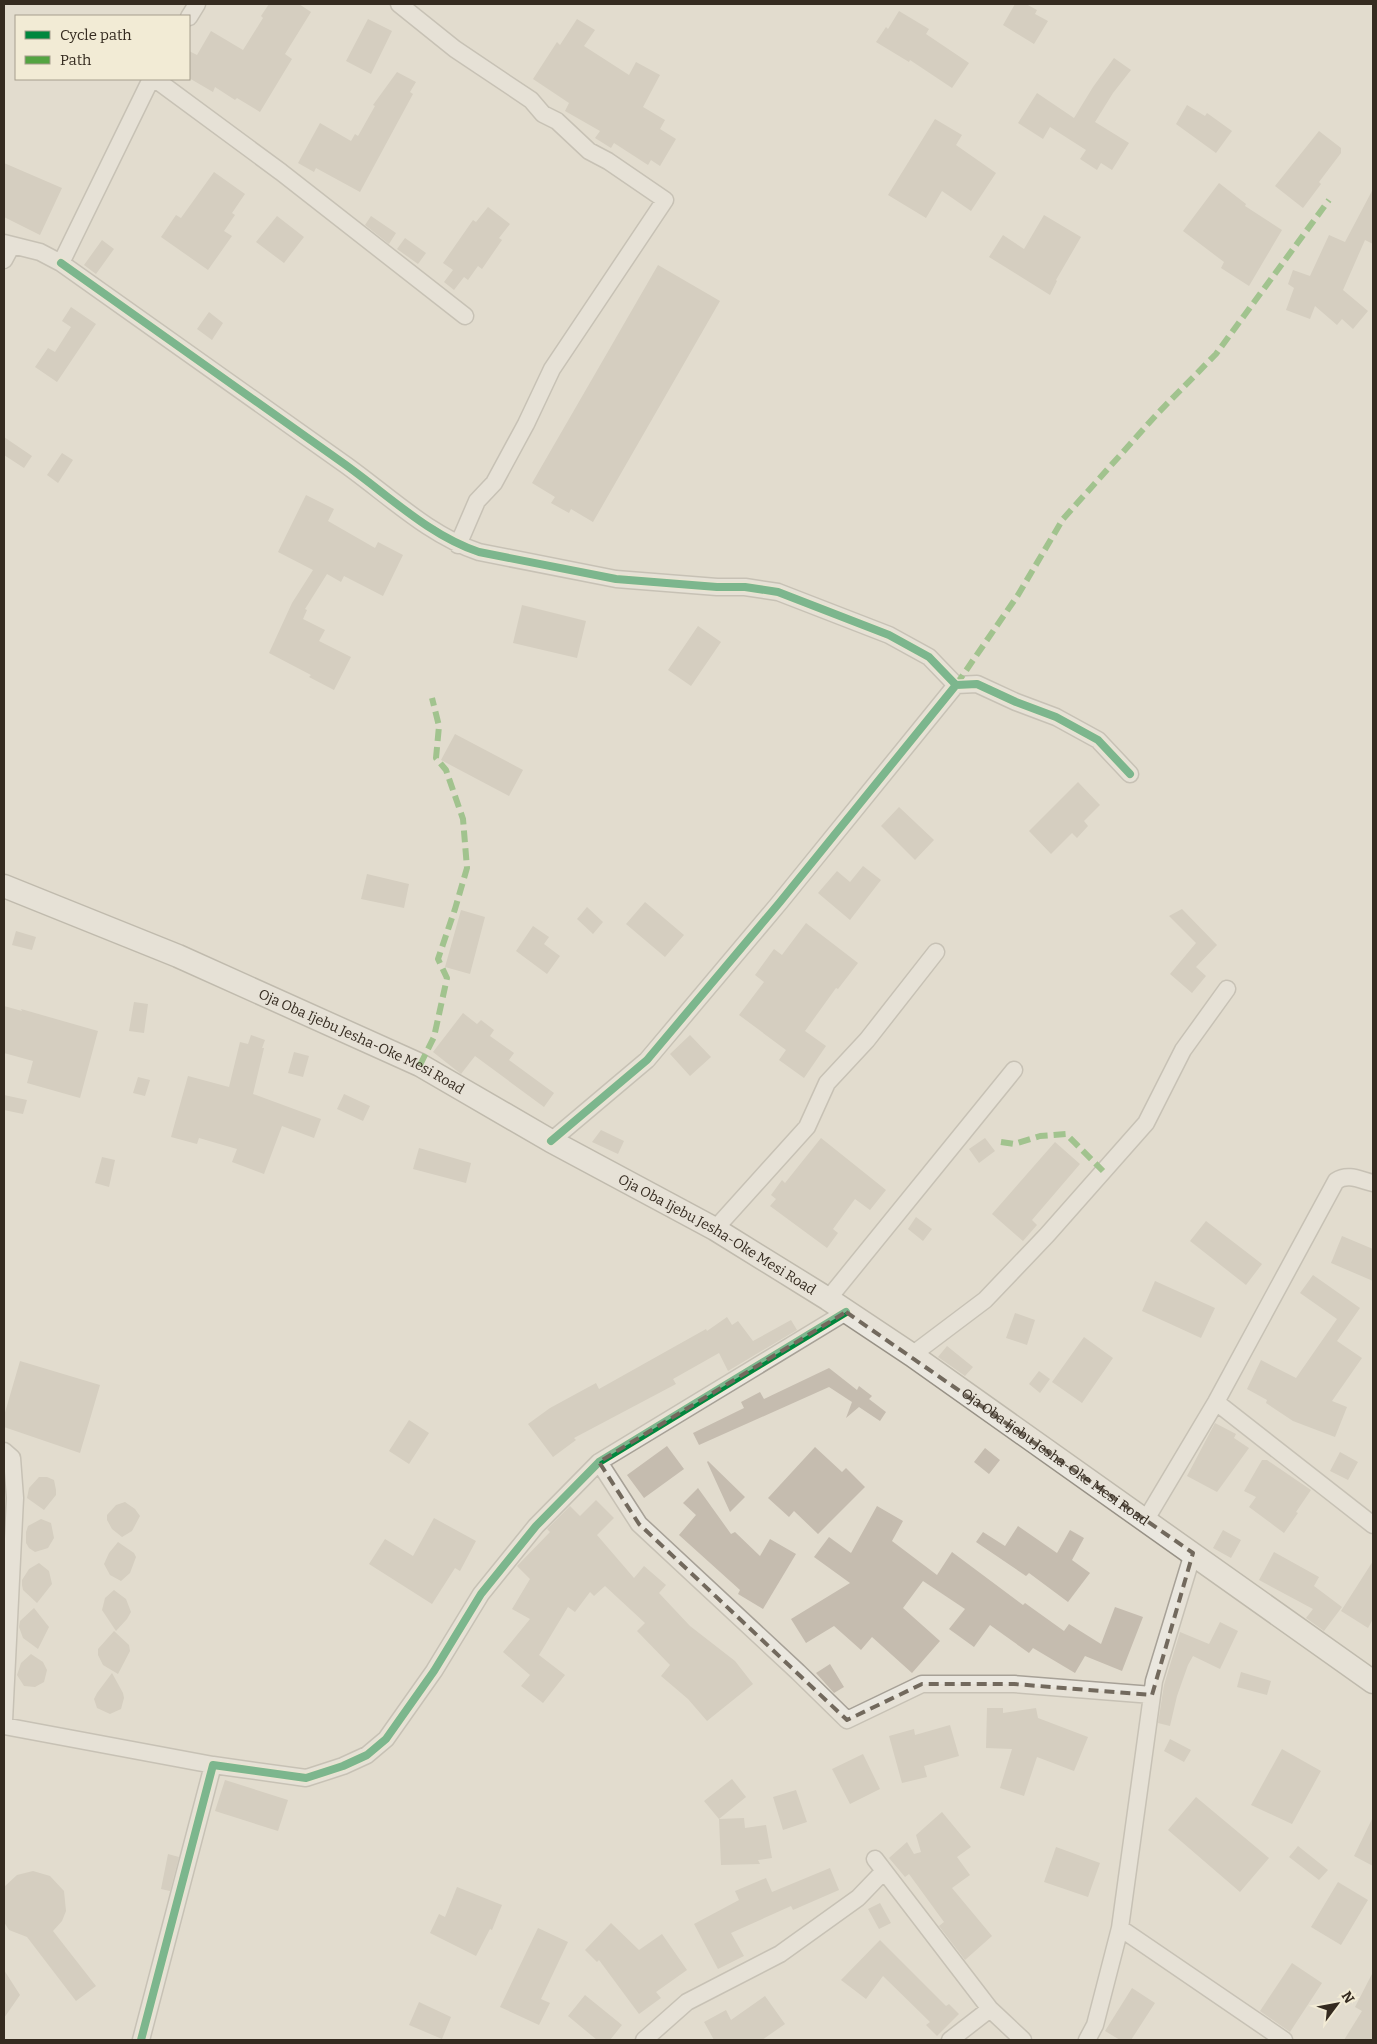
<svg xmlns="http://www.w3.org/2000/svg" width="1377" height="2044" viewBox="0 0 1377 2044" font-family="Bitter,serif">
	<style>
		.building { fill: #c5bcaf }
		.lines { fill: none; stroke-linecap: round; stroke-linejoin: round }
		.street-casing { stroke: #a7a197; stroke-width: 19 }
		.secondary-casing { stroke: #979186; stroke-width: 25 }
		.street { stroke: #eae7df; stroke-width: 16 }
		.secondary { stroke: #eae7df; stroke-width: 22 }
		.quiet { stroke: #53a441; stroke-width: 6; stroke-dasharray: 12 6; stroke-linecap: butt }
		.cycleway-casing { stroke: #f2ebd5; stroke-width: 11 }
		.cycleway { stroke: #00873e; stroke-width: 8 }
		.marked { fill: none; stroke: #72695d; stroke-width: 4; stroke-dasharray: 10 6; stroke-linejoin: round }
		.labels { text-anchor: middle; dominant-baseline: central; stroke-width: 4; stroke-linejoin: round; paint-order: stroke }
		.street-label { font-size: 14px; fill: #352b20; stroke: #f2ebd5 }
	</style>
	<rect width="100%" height="100%" fill="#e2dcce"/>
	<!-- building -->
	<path class="building" d="M269,4H299L311,12L285,54L292,59L260,112L237,98L235,100L215,87L213,92L189,78V51L197,55L211,31L243,50L263,18L261,16Z
		M1015,4H1026L1037,10L1035,14L1048,21L1034,44L1003,25Z
		M899,11L929,29L926,34L969,63L952,88L910,60L909,62L876,42L886,27L888,29Z
		M368,19L392,31L371,74L346,61Z
		M577,19L595,30L584,46L629,75L636,62L660,75L643,107L665,120L660,129L676,139L660,166L651,160L648,165L614,143L611,148L595,138L600,131L565,111L569,103L533,79L557,42L560,45Z
		M1114,58L1131,70L1113,93L1095,122L1129,143L1112,170L1101,163L1097,170L1080,159L1086,150L1050,127L1043,139L1018,123L1037,93L1074,118L1093,87Z
		M397,72L416,82L410,92L413,94L360,192L316,168L314,172L298,163L320,123L351,141L355,134L358,136L375,106L373,105Z
		M1187,105L1205,116L1207,113L1232,131L1216,153L1176,124Z
		M935,119L962,135L956,145L996,173L971,211L942,191L926,218L888,195Z
		M1319,131L1341,148V153L1319,182L1321,184L1303,208L1275,186Z
		M4,163L62,188L40,235L4,217Z
		M214,172L245,194L232,213L235,215L224,231L232,236L208,270L161,237L176,215L181,218Z
		M1219,183L1246,204L1245,206L1282,230L1249,286L1221,268L1224,262L1183,231Z
		M1373,189V244L1365,240L1343,290L1368,311L1353,329L1342,319L1337,325L1315,306L1310,319L1286,310L1294,288L1288,284L1293,270L1310,276L1329,235L1345,242Z
		M488,207L510,224L499,238L502,240L482,269L478,266L468,280L464,277L454,290L444,282L453,270L443,263L473,220L476,222Z
		M1044,215L1081,237L1056,280L1057,281L1050,295L989,257L1003,235L1024,249Z
		M277,216L304,237L284,263L256,242Z
		M371,216L396,233L389,244L365,225Z
		M405,238L426,253L418,264L397,249Z
		M102,240L114,249L96,274L84,265Z
		M658,265L720,301L593,522L571,509L569,513L551,503L555,497L532,483Z
		M71,307L96,324L57,382L35,367L48,348L55,352L71,327L62,321Z
		M209,312L223,323L212,340L197,329Z
		M4,437L32,456L24,468L4,455Z
		M62,453L73,460L58,483L47,475Z
		M306,495L334,509L328,521L375,548L378,542L403,555L383,596L344,576L341,582L327,574L305,609L307,610L303,619L325,630L319,641L351,657L334,690L309,677L311,675L269,653L292,603L313,570L278,552Z
		M522,605L586,621L577,658L513,643Z
		M698,626L721,642L691,686L668,670Z
		M455,734L523,770L509,796L441,760Z
		M1078,782L1100,805L1084,821L1088,826L1077,838L1072,833L1051,854L1029,831Z
		M899,807L934,840L915,860L881,826Z
		M863,866L881,880L850,920L818,893L837,871L850,882Z
		M367,874L409,884L404,908L361,899Z
		M645,902L684,935L665,957L626,924Z
		M587,907L603,922L593,934L577,919Z
		M1182,909L1217,945L1196,967L1206,976L1192,993L1170,974L1196,943L1169,916Z
		M461,910L485,917L470,974L445,967Z
		M806,923L858,963L838,989L836,988L805,1031L826,1046L804,1078L779,1060L786,1050L739,1015L764,982L755,975L774,949L782,955Z
		M533,926L549,937L544,944L560,956L547,974L516,951Z
		M16,931L36,937L32,950L12,945Z
		M134,1002L148,1004L144,1033L129,1031Z
		M4,1006L22,1011L21,1009L98,1031L80,1098L27,1083L33,1061L4,1053Z
		M463,1013L477,1024L481,1020L494,1030L490,1036L514,1053L509,1060L554,1093L544,1107L475,1056L461,1074L433,1052Z
		M251,1035L265,1040L262,1048H264L253,1094L321,1119L314,1138L282,1126L264,1174L232,1162L237,1149L199,1138L197,1144L171,1137L188,1076L229,1087L240,1042L248,1044Z
		M690,1035L711,1057L690,1076L670,1054Z
		M294,1052L309,1056L303,1077L288,1073Z
		M138,1077L150,1080L145,1096L133,1093Z
		M344,1094L370,1106L363,1121L337,1109Z
		M4,1095L27,1100L23,1114L4,1110Z
		M601,1130L624,1141L618,1154L592,1142Z
		M821,1138L886,1190L870,1210L855,1199L833,1229L838,1233L827,1248L770,1206L776,1199L771,1195L782,1180L785,1183Z
		M985,1138L995,1151L979,1163L969,1149Z
		M1055,1142L1080,1164L1032,1220L1037,1225L1023,1241L992,1214Z
		M419,1148L471,1163L466,1183L413,1169Z
		M102,1157L115,1160L109,1187L95,1183Z
		M916,1217L932,1229L923,1241L908,1229Z
		M1206,1221L1262,1264L1246,1285L1190,1241Z
		M1342,1236L1373,1249V1281L1331,1263Z
		M1313,1275L1360,1308L1337,1341L1362,1358L1332,1401L1347,1407L1335,1437L1293,1421L1266,1403L1267,1400L1247,1389L1261,1360L1296,1378L1337,1319L1300,1293Z
		M1155,1281L1215,1308L1201,1338L1142,1311Z
		M1015,1313L1035,1320L1027,1345L1006,1338Z
		M727,1317L732,1325L738,1321L753,1341L791,1320L797,1330L728,1371L719,1353L673,1379L676,1384L574,1438L576,1440L553,1457L528,1424L550,1408L596,1383L599,1389L706,1329L707,1331Z
		M1084,1337L1113,1358L1082,1403L1052,1382Z
		M947,1346L973,1367L965,1376L938,1357Z
		M20,1361L100,1385L80,1453L4,1427V1416Z
		M829,1368L857,1390L859,1386L872,1396L869,1399L886,1412L880,1421L859,1407L846,1418L852,1402L829,1387L699,1445L693,1433L744,1408L741,1402L760,1392L764,1399Z
		M1039,1371L1050,1379L1040,1393L1029,1384Z
		M409,1420L429,1433L409,1464L389,1451Z
		M1215,1423L1236,1434L1234,1438L1249,1448L1217,1492L1187,1476Z
		M667,1446L684,1469L644,1498L627,1475Z
		M815,1447L842,1472L846,1468L865,1487L818,1534L794,1511L789,1517L768,1498Z
		M985,1448L1000,1460L989,1474L974,1462Z
		M1340,1452L1358,1462L1348,1480L1330,1471Z
		M1262,1460H1267L1311,1490L1296,1512L1298,1513L1284,1533L1249,1507L1256,1497L1244,1491Z
		M708,1461L745,1497L730,1512L707,1462Z
		M39,1477H47L54,1480L56,1490V1495L44,1510L27,1498L29,1488Z
		M698,1488L731,1534L735,1532L760,1556L770,1539L796,1554L763,1609L738,1594L740,1590L679,1535L696,1515L683,1503Z
		M596,1500L614,1518L597,1535L634,1578L644,1566L666,1585L659,1593L690,1626L735,1661L753,1684L707,1721L688,1699L661,1676L670,1665L637,1631L645,1623L605,1586L594,1596L590,1592L575,1612L568,1607L539,1655L565,1675L543,1703L521,1686L530,1675L503,1652L530,1619L512,1609L530,1579L517,1566L550,1532L547,1529L570,1506L580,1516Z
		M125,1502L135,1509L140,1516L132,1531L122,1537L112,1529L107,1520V1515L116,1505Z
		M877,1506L903,1521L892,1541L937,1575L952,1552L1023,1605L1025,1603L1064,1631L1069,1624L1101,1644L1115,1607L1143,1617L1122,1671L1085,1656L1075,1673L1033,1648L1029,1653L990,1625L974,1647L949,1629L965,1609L923,1581L903,1608L940,1641L912,1673L872,1637L861,1650L834,1626L806,1643L791,1619L850,1583L814,1557L829,1537L851,1553Z
		M434,1518L476,1541L460,1571L455,1568L432,1604L369,1564L385,1539L413,1556Z
		M41,1519L51,1523L54,1538L48,1548L35,1552L29,1548L26,1543V1532L28,1526Z
		M1018,1526L1057,1553L1070,1530L1084,1538L1072,1560L1090,1573L1068,1602L1029,1573L1026,1576L976,1542L983,1532L1005,1546Z
		M1223,1530L1241,1540L1231,1558L1213,1548Z
		M118,1542L134,1553L136,1557L130,1573L121,1581L110,1575L104,1564L109,1553Z
		M1274,1552L1319,1577L1314,1586L1342,1607L1324,1631L1306,1618L1313,1609L1259,1580Z
		M1373,1561V1619L1368,1628L1341,1611Z
		M39,1563L49,1571L52,1584L37,1603L23,1590L22,1585V1580L29,1569Z
		M114,1590L126,1599L131,1612L127,1619L116,1631L102,1610L105,1598Z
		M34,1608L49,1627L38,1649L23,1638L19,1627L20,1621Z
		M1220,1622L1238,1631L1220,1669L1193,1656L1188,1665L1177,1696L1170,1726L1158,1723L1164,1685L1180,1632L1209,1644Z
		M114,1631L129,1645L130,1651L118,1674L103,1665L98,1655V1649Z
		M31,1654L43,1662L47,1670L44,1682L35,1687L24,1686L17,1675L21,1663Z
		M830,1664L844,1687L834,1693L816,1673Z
		M1241,1672L1271,1681L1267,1695L1237,1687Z
		M112,1673L123,1693L124,1698L121,1709L110,1714L97,1708L94,1699L97,1693Z
		M987,1708H1003V1713L1036,1708L1038,1718L1088,1737L1074,1771L1037,1757L1024,1796L1000,1788L1012,1749L986,1748Z
		M950,1725L959,1756L924,1766L927,1777L902,1783L889,1736L914,1729L915,1735Z
		M1170,1739L1191,1750L1184,1762L1164,1751Z
		M1282,1749L1321,1771L1292,1824L1251,1805Z
		M863,1754L880,1789L850,1804L832,1769Z
		M732,1779L746,1797L719,1819L704,1801Z
		M225,1780L288,1800L278,1831L215,1811Z
		M796,1790L807,1822L783,1830L773,1797Z
		M1196,1797L1269,1858L1240,1892L1168,1830Z
		M942,1812L971,1847L957,1857L970,1875L952,1888L992,1936L965,1960L939,1926L944,1922L909,1874L905,1877L889,1858L907,1842L914,1854L921,1852L916,1835Z
		M1373,1817V1866L1354,1856Z
		M744,1818L745,1828L766,1825L772,1858L758,1860L760,1864L721,1865L719,1819Z
		M1298,1846L1328,1870L1319,1880L1289,1857Z
		M1056,1847L1100,1863L1088,1897L1044,1882Z
		M168,1854L179,1857L170,1891L161,1889Z
		M830,1868L839,1890L793,1910L791,1906L731,1933L744,1956L718,1969L694,1924L739,1900L735,1891L766,1878L772,1892Z
		M33,1871L50,1876L64,1891L66,1911L62,1921L53,1931L96,1986L76,2001L27,1937L9,1930L4,1922V1887L17,1875Z
		M1338,1882L1368,1900L1341,1945L1311,1927Z
		M457,1887L502,1905L492,1930L490,1929L476,1956L430,1933L439,1914L445,1917Z
		M880,1903L891,1923L879,1929L868,1909Z
		M611,1923L639,1950L662,1934L687,1970L656,1992L661,1998L639,2014L599,1960L597,1962L585,1950Z
		M538,1928L568,1942L541,1999L550,2003L539,2025L500,2007Z
		M880,1940L946,2006L949,2004L959,2014L937,2036L926,2025L930,2022L883,1976L866,1999L841,1980Z
		M1292,1963L1322,1983L1290,2032L1260,2011Z
		M4,1970L20,1995L4,2018Z
		M1373,1972V2040H1344L1362,2011L1355,2007Z
		M1132,1988L1155,2003L1131,2040H1120L1105,2031Z
		M585,1995L622,2025L610,2040H597L568,2016Z
		M765,1996L785,2024L762,2040H714L704,2022L726,2010L731,2020Z
		M419,2002L451,2017L442,2039L409,2025Z"/>
	<g class="lines">
		<defs>
			<path id="street" d="M399,4L455,49L531,100L543,114L557,121L589,151L608,161L665,200L552,369L526,424L494,483L477,501L458,545
				M189,17L197,4
				M155,79L281,172L465,316
				M4,243L40,252L61,263L151,79
				M4,260L12,245
				M61,263C155,329 249,396 343,463C387,494 428,535 479,552L616,579L717,587H745L778,592L889,635L929,657L956,685
				M551,1141L647,1060L780,902L956,685L977,684L1016,702L1056,717L1098,740L1130,774
				M715,1229L807,1127L827,1083L867,1040L936,952
				M828,1299L1014,1070
				M912,1355L985,1300L1047,1235L1146,1123L1183,1050L1227,989
				M1216,1402L1373,1525
				M4,1451L12,1458L15,1498L4,1721
				M599,1462L639,1524L798,1672L847,1720L922,1684H1014L1152,1695
				M1145,1521L1216,1402L1336,1181C1348,1173 1360,1180 1373,1183
				M1193,1553L1154,1681L1120,1928L1284,2040
				M4,1726L213,1765
				M875,1859L990,2009L1023,2040
				M141,2040L213,1765L306,1778L343,1766L367,1755L386,1739L434,1671L481,1594L536,1526L599,1462L846,1312
				M644,2040L687,2002L780,1954L858,1898L884,1871
				M950,2040L990,2009
				M1087,2040L1095,2025L1120,1928"/>
			<g id="secondary">
				<path id="s1" d="M4,886L178,956L420,1065L551,1141L715,1229L828,1299L912,1355L1373,1682"/>
			</g>
		</defs>
		<!-- street casing -->
		<use href="#street" class="street-casing"/>
		<!-- secondary casing -->
		<use href="#secondary" class="secondary-casing"/>
		<!-- street -->
		<use href="#street" class="street"/>
		<!-- secondary -->
		<use href="#secondary" class="secondary"/>
		<!-- quiet -->
		<path class="quiet" d="M956,685L1018,595L1063,519L1157,414L1216,354L1329,200
			M420,1065L434,1037L447,978L438,959L455,909L467,868L463,819L446,770L436,758L439,726L432,698
			M1001,1142L1014,1144L1040,1136L1066,1134L1103,1171"/>
		<defs>
			<path id="cycleway" d="M61,263C155,329 249,396 343,463C387,494 428,535 479,552L616,579L717,587H745L778,592L889,635L929,657L956,685
				M551,1141L647,1060L780,902L956,685L977,684L1016,702L1056,717L1098,740L1130,774
				M141,2040L213,1765L306,1778L343,1766L367,1755L386,1739L434,1671L481,1594L536,1526L599,1462L846,1312"/>
		</defs>
		<!-- cycleway casing -->
		<use href="#cycleway" class="cycleway-casing"/>
		<!-- cycleway -->
		<use href="#cycleway" class="cycleway"/>
	</g>
	<!-- marked area -->
	<path d="M0 0H1377V2044H0ZM846,1312L1193,1553L1152,1695L1014,1684H922L847,1720L639,1524L599,1462Z" fill="#e2dcce" fill-opacity=".55" fill-rule="evenodd"/>
	<path class="marked" d="M846,1312L1193,1553L1152,1695L1014,1684H922L847,1720L639,1524L599,1462Z"/>
	<g class="labels">
		<!-- street labels -->
		<g class="street-label">
			<text stroke="none"><textPath href="#s1" startOffset="390">Oja Oba Ijebu Jesha-Oke Mesi Road</textPath></text>
			<text stroke="none"><textPath href="#s1" startOffset="795">Oja Oba Ijebu Jesha-Oke Mesi Road</textPath></text>
			<text stroke="none"><textPath href="#s1" startOffset="1200">Oja Oba Ijebu Jesha-Oke Mesi Road</textPath></text>
		</g>
	</g>
	<!-- border -->
	<rect width="1377" height="2044" fill="none" stroke="#352b20" stroke-width="10"/>
	<!-- legend -->
	<rect x="15" y="15" width="175" height="65" fill="#f2ebd5" stroke="#a69e8d"/>
	<rect x="25" y="31" width="25" height="8" fill="#00873e" stroke="#a69e8d"/>
	<text x="60" y="40" font-size="15" fill="#352b20">Cycle path</text>
	<rect x="25" y="56" width="25" height="8" fill="#53a441" stroke="#a69e8d"/>
	<text x="60" y="65" font-size="15" fill="#352b20">Path</text>
	<!-- north arrow -->
	<g transform="translate(1337 2004) rotate(58)" stroke="#f2ebd5" stroke-width="4" paint-order="stroke">
	<path d="M0-4L9 19L0 12L-9 19Z" fill="#352b20"/>
	<text y="-8" font-size="14" font-weight="bold" text-anchor="middle" fill="#352b20">N</text>
	</g>
</svg>
